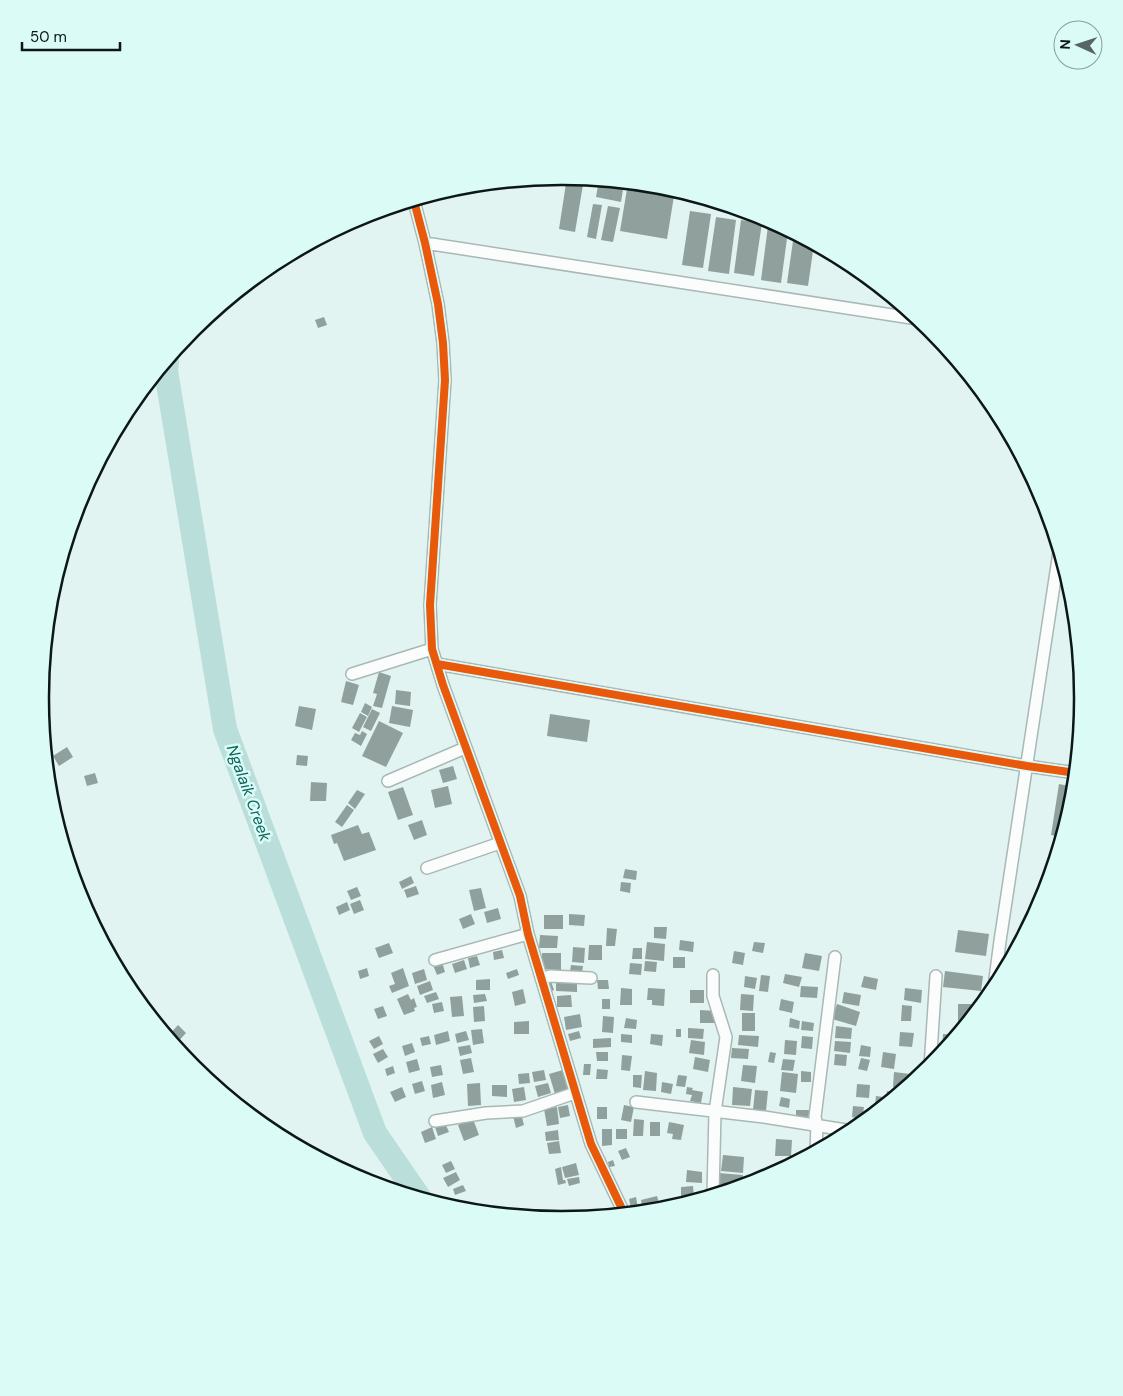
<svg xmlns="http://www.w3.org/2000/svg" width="1123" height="1396" viewBox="0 0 1123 1396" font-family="'DM Sans',sans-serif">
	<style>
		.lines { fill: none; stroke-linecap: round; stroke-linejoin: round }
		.river { stroke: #baded9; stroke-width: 24 }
		.building { fill: #90a09d }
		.minor-casing { stroke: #a9b8b5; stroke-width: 14 }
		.minor { stroke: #fbfdfd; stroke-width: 11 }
		.cycleway-casing { stroke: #dbfbf7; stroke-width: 11 }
		.cycleway { stroke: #e8590c; stroke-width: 8 }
		.labels { text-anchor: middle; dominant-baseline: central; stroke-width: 5; stroke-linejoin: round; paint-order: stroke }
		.water-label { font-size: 16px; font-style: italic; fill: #0c635c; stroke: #dbfbf7 }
		.rim { fill: none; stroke: #0c1817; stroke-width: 2.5 }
	</style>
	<rect width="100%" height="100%" fill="#e2f4f1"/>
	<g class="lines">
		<!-- river -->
		<path class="river" d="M167,361L166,371L225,729L375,1133L419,1197"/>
	</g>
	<!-- building -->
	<path class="building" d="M567,177L584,179L575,232L559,229Z
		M599,180L624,183L621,202L596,197Z
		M628,183L664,187L675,190L667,239L620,231Z
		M593,204L602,205L596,239L587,237Z
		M608,206L620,208L613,242L601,240Z
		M690,211L711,214L703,268L682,265Z
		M716,217L736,220L729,274L708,271Z
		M741,220L762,223L754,276L734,273Z
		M768,226L784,228L788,231L781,283L761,280Z
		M794,234L814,244L808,286L787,283Z
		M324,317L327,325L318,328L315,320Z
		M379,672L391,676L382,708L373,706L377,694L373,693Z
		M346,681L359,685L353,705L341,702Z
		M396,690L411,692L410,706L395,704Z
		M365,703L372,707L368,716L361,712Z
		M299,706L316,709L312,730L295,726Z
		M392,706L413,710L410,727L389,723Z
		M372,709L380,713L371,731L363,727Z
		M360,713L367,717L359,732L352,728Z
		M550,714L590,720L587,742L547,736Z
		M379,721L403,733L386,767L362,756Z
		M362,731L367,734L361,746L351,740L355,733L360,735Z
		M67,747L73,757L59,766L53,756Z
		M297,755L308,756L307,766L296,765Z
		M453,766L457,779L443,783L439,770Z
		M95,773L98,783L87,786L84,776Z
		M311,782L327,783L326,801H310Z
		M1059,784L1074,787L1073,800L1062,837L1051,835Z
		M448,786L452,804L435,808L431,790Z
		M403,787L413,815L398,820L388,792Z
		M357,790L365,794L355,809L348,803Z
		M347,805L354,810L342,827L335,822Z
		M422,820L427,835L414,840L408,825Z
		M358,825L362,834L369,832L376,850L344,861L337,843L334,844L331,835Z
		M625,869L637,871L636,880L623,878Z
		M411,876L414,883L402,889L399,882Z
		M621,882L631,883L630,893L620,891Z
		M416,886L419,894L407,898L404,890Z
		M357,887L361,896L351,900L347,891Z
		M481,888L486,908L474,911L469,890Z
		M360,900L364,910L354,914L350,904Z
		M347,902L350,910L339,915L336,907Z
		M498,908L501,919L487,923L484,912Z
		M471,914L475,924L463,929L459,919Z
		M569,914L585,915L584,926L569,925Z
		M544,915H563V929H544Z
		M654,927H667L666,939L654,938Z
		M607,928L617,929L615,946H606Z
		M958,930L989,934L986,956L955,952Z
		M540,935L558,936L557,948H539Z
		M680,940L694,942L693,952L679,950Z
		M647,942L665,944L664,961L645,959Z
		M754,942L765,943L763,953L752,951Z
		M389,943L393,953L379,958L375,948Z
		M589,945H602V960H588Z
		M573,947L585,948L584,963L572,962Z
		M633,948H642V959H632Z
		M502,950L504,958L494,960L493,952Z
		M734,951L745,953L743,965L732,963Z
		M542,953H561V970L542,969Z
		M805,953L822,956L819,971L802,968Z
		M477,956L480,965L470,968L468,958Z
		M673,957H685V968H673Z
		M464,960L467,969L455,973L452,964Z
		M645,961L657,962L656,972L644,971Z
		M442,962L445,972L437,975L433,965Z
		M630,963L642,964L641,975L629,974Z
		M571,965L583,966L582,973L570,971Z
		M367,968L369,976L360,979L358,971Z
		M403,968L409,986L392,993L389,986L395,984L391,973Z
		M424,969L427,980L415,984L412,973Z
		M517,969L519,975L508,979L506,973Z
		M945,971L983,976L981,991L943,987Z
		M785,974L802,977L799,987L783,983Z
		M761,975L770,976L768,992L759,991Z
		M745,976L757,978L755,989L744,987Z
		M864,976L878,979L876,990L861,987Z
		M490,979V990H476V980Z
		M597,980H608L609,989H598Z
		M430,981L433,990L420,995L417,986Z
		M551,981L554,990L550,992L546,982Z
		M556,981L577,982V992L556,991Z
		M801,986L818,987L817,998L800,997Z
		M621,988L632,989V1005H620Z
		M648,988L665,989L664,1006L652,1005V1000H647Z
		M905,988L922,990L921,1003L904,1000Z
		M523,989L526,1003L515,1006L512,992Z
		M690,990H704V1003H690Z
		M436,992L439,999L427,1003L424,996Z
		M844,992L861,995L859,1006L842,1003Z
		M408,994L411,1000L414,998L417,1007L414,1008L415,1011L404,1015L397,999Z
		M485,994L487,1001L474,1003L473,995Z
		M741,994L754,995L753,1011L740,1010Z
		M571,995L572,1007H557V996Z
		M462,996L464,1016L452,1017L450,997Z
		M602,999H610V1009H602Z
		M781,999L794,1002L792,1013L779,1010Z
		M442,1002L444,1011L434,1013L432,1004Z
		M837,1004L860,1012L856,1026L832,1019Z
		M958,1004H971L970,1018L964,1026H958Z
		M902,1005L912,1006L911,1021H901Z
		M383,1006L387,1016L378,1019L374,1009Z
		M484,1006L485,1021L474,1022L473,1007Z
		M700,1010L716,1011L715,1023H700Z
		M742,1013H755V1031H742Z
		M580,1014L582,1027L566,1030L564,1017Z
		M603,1016L614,1017L613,1033L602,1032Z
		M626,1018L637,1020L636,1029L624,1028Z
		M790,1018L800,1021L799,1029L789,1027Z
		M529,1021V1034H514V1022Z
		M802,1021L814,1023L813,1031L801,1030Z
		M178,1025L186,1033L175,1045L168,1036Z
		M836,1026L852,1028L851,1039L835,1038Z
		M688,1028L704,1029L703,1039L688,1038Z
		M482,1029L484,1043L473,1045L471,1030Z
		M676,1029H681V1037H676Z
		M448,1031L450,1041L436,1045L434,1035Z
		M466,1031L469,1040L457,1043L455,1034Z
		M579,1031L581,1038L570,1041L568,1034Z
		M900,1032L914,1033L912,1047L899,1046Z
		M621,1034L632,1035V1043L621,1042Z
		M651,1034L663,1035L662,1046L650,1044Z
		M943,1034L957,1035L944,1050H942Z
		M739,1035L759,1036L758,1047L738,1045Z
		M379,1036L383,1044L374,1049L369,1041Z
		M429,1036L431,1044L422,1046L420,1038Z
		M802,1036L813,1037L812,1049L801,1048Z
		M611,1038V1047L593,1048V1039Z
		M691,1040L705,1042L704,1055L689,1053Z
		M785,1040L797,1041L796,1055L784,1054Z
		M835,1041L851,1042L850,1053L834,1051Z
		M412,1043L415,1052L405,1056L402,1046Z
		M470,1045L472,1053L460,1056L458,1047Z
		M861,1045L871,1047L870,1057L859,1056Z
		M732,1048L749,1049L748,1059L731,1058Z
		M383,1049L388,1057L378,1063L373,1054Z
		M596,1052H608V1061H597Z
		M770,1052L776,1053L774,1063L768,1062Z
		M883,1052L896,1054L894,1069L881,1067Z
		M835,1054L847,1055L846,1066L834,1065Z
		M622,1055L632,1056L630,1071L621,1070Z
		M695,1057L710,1060L708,1072L693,1069Z
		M471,1058L474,1072L463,1074L460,1060Z
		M861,1058L870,1060L867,1071L858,1069Z
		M417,1059L420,1070L409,1073L406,1062Z
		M783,1059L795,1060L793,1071L781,1070Z
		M584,1064H591L590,1075H583Z
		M441,1065L443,1075L432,1077L430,1067Z
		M743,1065L757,1066L755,1083L741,1081Z
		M393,1066L395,1073L387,1076L385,1069Z
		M597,1069L608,1070L607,1079H596Z
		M544,1070L546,1080L534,1082L532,1072Z
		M563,1070L568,1091L555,1094L549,1074Z
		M645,1071L657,1073L656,1091L643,1090Z
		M801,1071L811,1072V1082H801Z
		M782,1072L798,1074L796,1093L780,1091Z
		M894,1072L910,1074L908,1085L904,1088L893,1087Z
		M529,1073L530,1083L519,1084L518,1074Z
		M633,1075H642L641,1088L633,1087Z
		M678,1075L687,1076L685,1087L676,1086Z
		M422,1081L425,1091L415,1094L412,1084Z
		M442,1082L445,1095L433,1098L431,1085Z
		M662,1082L673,1084L671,1094L661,1092Z
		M480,1083L481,1105L468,1106L467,1084Z
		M548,1083L551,1093L538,1097L535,1086Z
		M857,1084L870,1085L869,1098L856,1097Z
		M492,1085H507V1097L492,1096Z
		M402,1087L406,1097L395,1102L390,1092Z
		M524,1087L526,1100L514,1102L512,1089Z
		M687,1087L693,1088L692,1090L703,1092L701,1103L690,1101L692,1095L686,1094Z
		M733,1087L752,1089L750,1106L732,1105Z
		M755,1090L768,1091L766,1111L753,1110Z
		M887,1091L898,1093L885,1104Z
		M876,1096L883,1097L882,1106L875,1105Z
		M781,1097L790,1099L789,1108L779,1106Z
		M568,1105L570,1116L560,1118L558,1107Z
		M624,1105L634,1107L631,1122L621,1120Z
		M853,1106L864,1107L862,1119L852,1117Z
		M557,1107L559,1124L547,1126L544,1109Z
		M597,1107H607V1119H597Z
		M796,1110H809V1117H796Z
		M521,1113L524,1125L516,1128L513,1116Z
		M473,1119L479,1135L464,1141L458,1125Z
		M634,1119L644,1120L643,1136H633Z
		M650,1122H660V1136H650Z
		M669,1122L684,1125L681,1140L672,1139L673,1134L667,1133Z
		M445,1123L449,1132L438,1136L435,1127Z
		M432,1127L436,1139L425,1143L421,1132Z
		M602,1129H612V1145L602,1146Z
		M616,1129H627V1139H616Z
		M558,1130L559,1140L546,1141L545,1132Z
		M776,1139L792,1140L791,1156H775Z
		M559,1141L561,1153L549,1154L547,1143Z
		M626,1148L630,1157L622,1160L618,1151Z
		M723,1155L744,1157L743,1173L721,1171Z
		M613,1160L615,1166L609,1167L608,1162Z
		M451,1161L455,1169L446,1173L442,1165Z
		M576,1163L579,1175L565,1178L562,1167Z
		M561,1167L563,1180H565L566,1183L558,1185L555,1169Z
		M687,1170L702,1172V1183L686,1182Z
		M456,1172L460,1180L448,1187L443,1178Z
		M718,1173L743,1175L742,1186L717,1184Z
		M745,1176L758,1177V1181L744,1185Z
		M579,1177L580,1183L569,1186L567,1179Z
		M463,1185L466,1191L455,1195L453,1189Z
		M693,1186L694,1197L681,1198V1187Z
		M657,1196L660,1206L643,1210L641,1200Z
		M636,1197L638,1208L631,1209L629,1199Z
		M665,1200H670L671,1206H666Z
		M612,1212L613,1214L600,1216L599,1215Z"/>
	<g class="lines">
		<defs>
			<path id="minor" d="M414,201L425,243L438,304L443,343L445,380L430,605L432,649L443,685L520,896L528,934L591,1144L624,1213
				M425,243L918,319
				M437,664L1027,766L1076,773
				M352,674L432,649
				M388,781L465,748
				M427,868L500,843
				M435,960L528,934
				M541,978L550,976L591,978
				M996,986L995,979L1000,941L1059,552
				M930,1067L936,976
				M636,1102L764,1117L852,1131
				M435,1121L486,1113L523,1111L575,1093
				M816,1150L817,1125L815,1117L835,957
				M713,1194L715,1112L726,1037L713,996V975"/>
		</defs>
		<!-- minor casing -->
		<use href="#minor" class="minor-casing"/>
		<!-- minor -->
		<use href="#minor" class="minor"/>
		<defs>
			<path id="cycleway" d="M414,201L425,243L438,304L443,343L445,380L430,605L432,649L443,685L520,896L528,934L591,1144L624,1213
				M437,664L1027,766L1076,773"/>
		</defs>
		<!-- cycleway casing -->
		<use href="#cycleway" class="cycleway-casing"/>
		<!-- cycleway -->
		<use href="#cycleway" class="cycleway"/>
	</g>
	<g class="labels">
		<!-- water labels -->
		<g class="water-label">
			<text transform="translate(249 793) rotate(70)">Ngalaik Creek</text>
		</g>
	</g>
	<!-- crop -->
	<path d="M0 0H1123V1396H0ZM561 185H562A512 512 0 0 1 1074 697V699A512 512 0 0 1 562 1211H561A512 512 0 0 1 49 699V697A512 512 0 0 1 561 185Z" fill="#dbfbf7" fill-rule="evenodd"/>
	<path class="rim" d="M561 185H562A512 512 0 0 1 1074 697V699A512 512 0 0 1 562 1211H561A512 512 0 0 1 49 699V697A512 512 0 0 1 561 185Z"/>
	<!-- north arrow -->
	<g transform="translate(1078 45) rotate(273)"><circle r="24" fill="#dbfbf7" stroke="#88a09d"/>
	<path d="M0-4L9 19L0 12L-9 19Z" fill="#576563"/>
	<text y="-8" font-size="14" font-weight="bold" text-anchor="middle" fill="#0c1817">N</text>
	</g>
	<!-- scale -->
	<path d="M22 42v8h98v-8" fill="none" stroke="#0c1817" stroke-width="2.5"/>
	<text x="30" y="42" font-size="15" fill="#0c1817" stroke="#dbfbf7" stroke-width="4" paint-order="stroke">50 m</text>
</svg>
